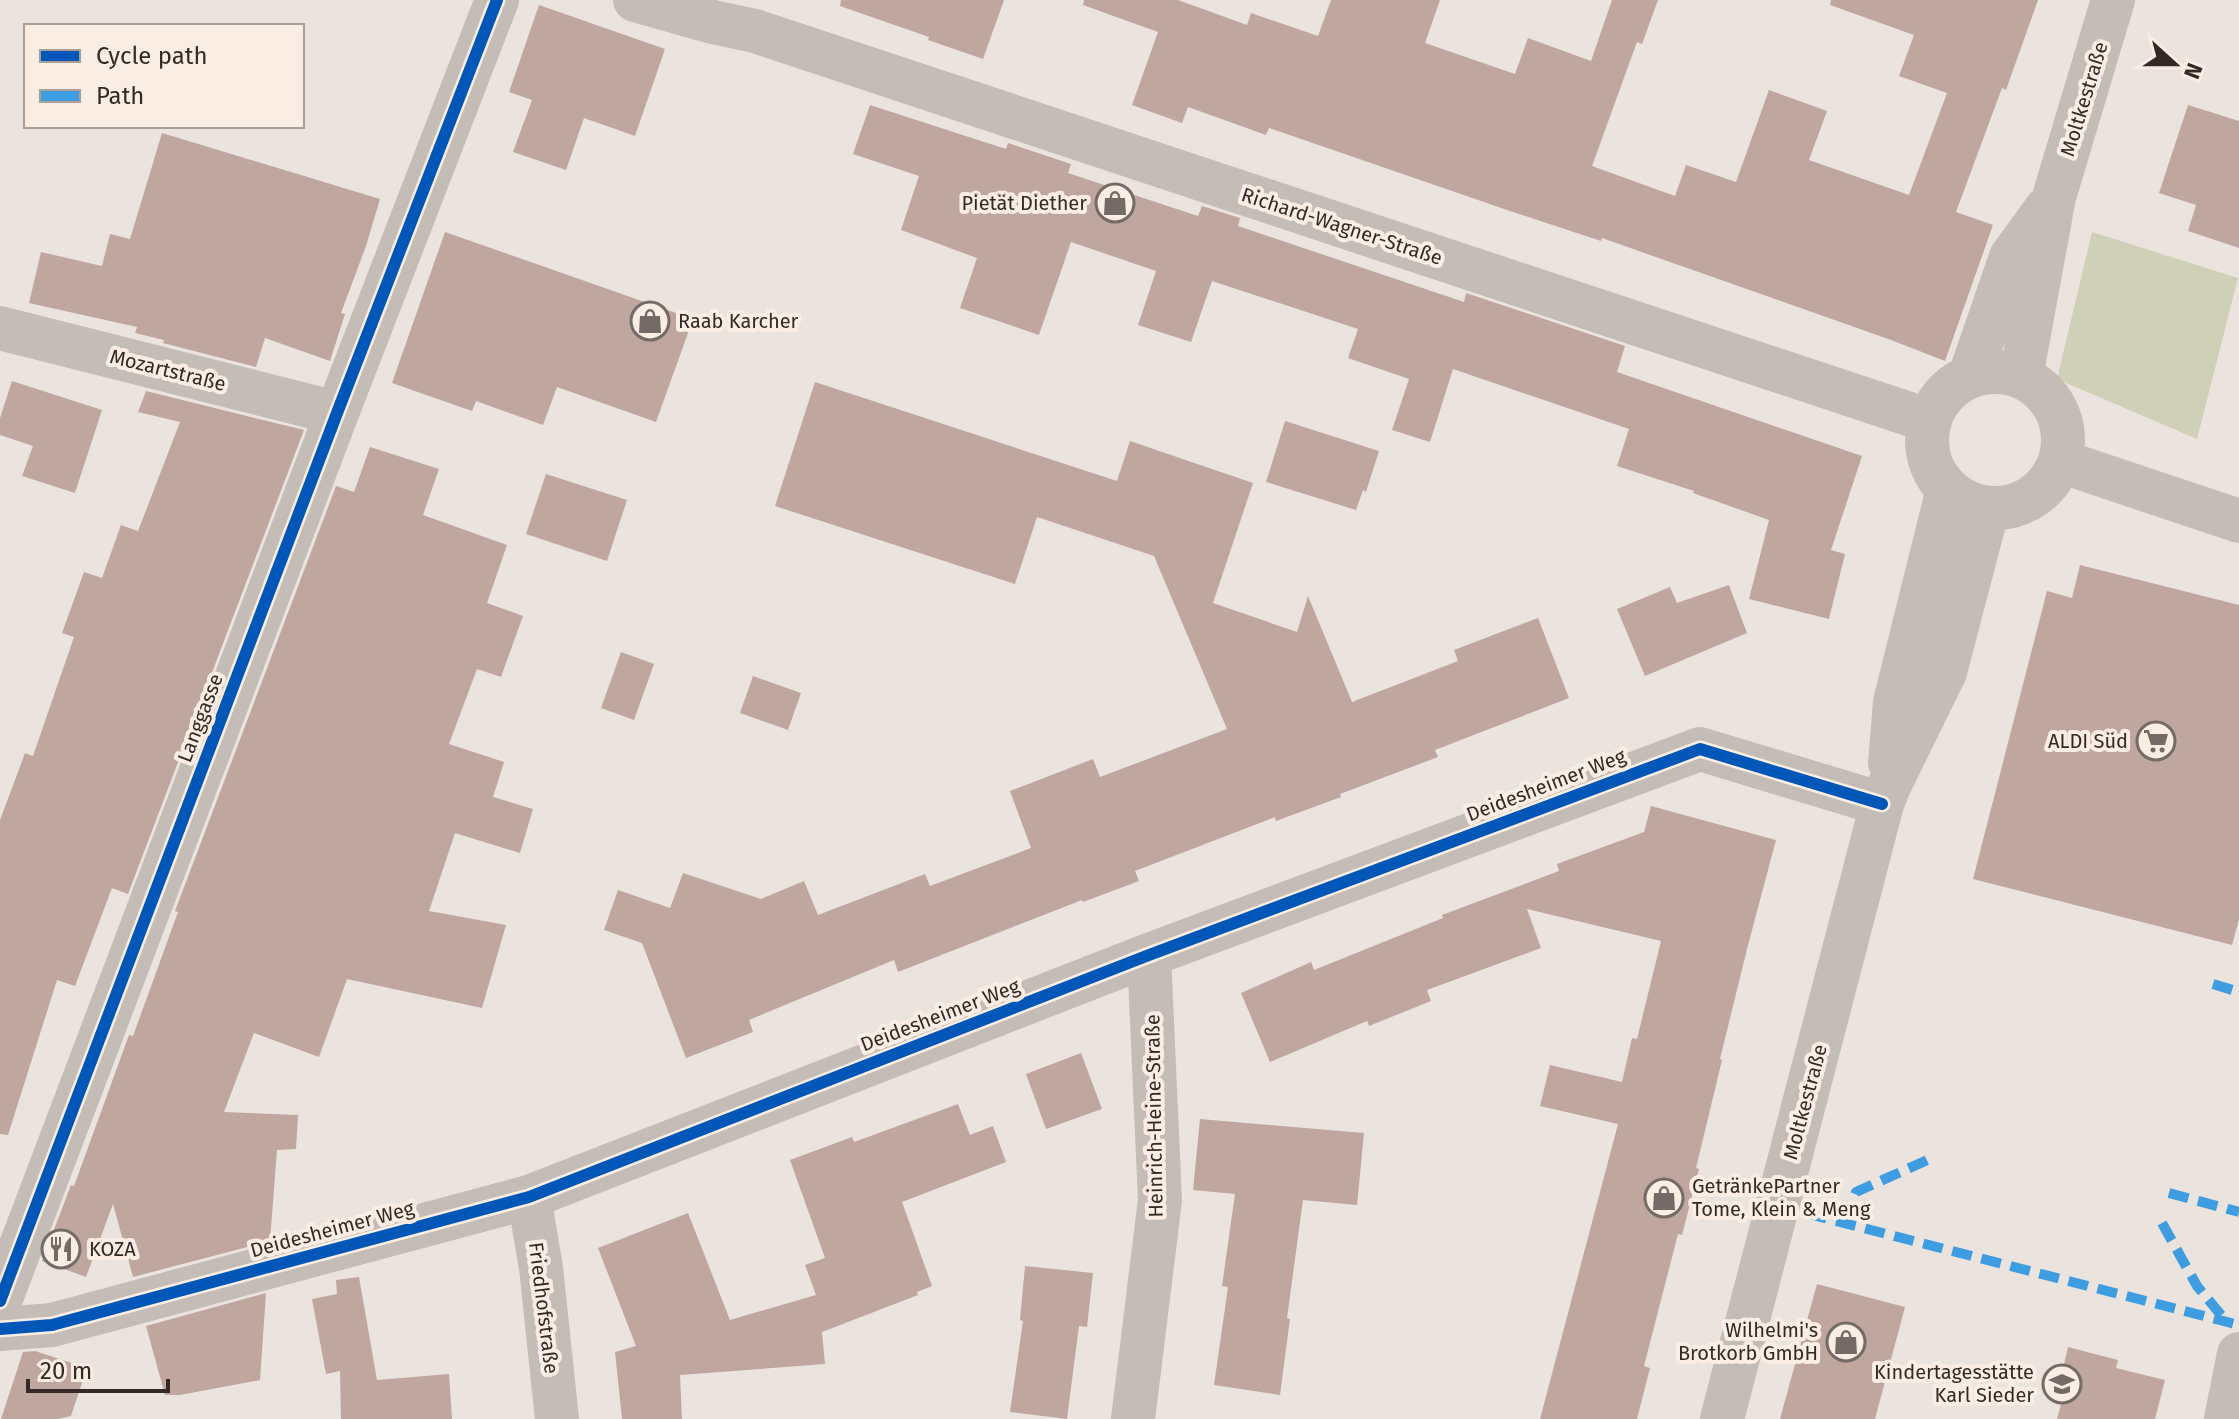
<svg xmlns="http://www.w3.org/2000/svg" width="2239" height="1419" viewBox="0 0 2239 1419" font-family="'Fira Sans',sans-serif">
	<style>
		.green { fill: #ced0b8 }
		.building { fill: #bfa69f }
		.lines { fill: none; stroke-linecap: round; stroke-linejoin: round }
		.minor { stroke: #c4bcb7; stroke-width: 44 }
		.quiet { stroke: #3e9ce0; stroke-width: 10; stroke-dasharray: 20 10; stroke-linecap: butt }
		.cycleway-casing { stroke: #f9ede4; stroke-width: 17 }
		.cycleway { stroke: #0057b8; stroke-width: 12 }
		.labels { text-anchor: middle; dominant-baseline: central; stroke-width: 8; stroke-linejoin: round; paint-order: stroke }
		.street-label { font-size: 20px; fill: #342926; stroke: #f9ede4 }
		.poi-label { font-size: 20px; fill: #342926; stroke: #f9ede4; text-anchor: end }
	</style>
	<rect width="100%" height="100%" fill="#ebe4de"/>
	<!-- green -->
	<path class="green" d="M2092,232L2238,278L2197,439L2057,379Z"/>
	<!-- building -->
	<path class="building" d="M841,0H1004L983,59L928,40L929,37L840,6Z
		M1084,0H1178L1247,25L1251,13L1318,36L1331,0H1440L1425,43L1515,74L1528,38L1591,61L1612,0H1658L1642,44L1637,42L1592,166L1675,196L1686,165L1736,182L1769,90L1827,111L1809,160L1909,195L1947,93L1899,76L1914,35L1830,5L1831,0H2038L2006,90L2002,88L1956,212L1993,225L1945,361L1891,340L1602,238L1601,241L1510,211L1269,128L1266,135L1188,107L1182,123L1132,105L1158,32L1083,5Z
		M539,5L665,49L635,136L584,118L566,170L513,152L532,100L509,92Z
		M870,105L1006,149L1008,143L1071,164L1068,173L1198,216L1202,206L1240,218L1238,226L1464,302L1466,293L1625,346L1617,372L1862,456L1831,550L1845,554L1829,619L1749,599L1769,520L1693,493L1694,491L1617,466L1629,429L1453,369L1430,442L1392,430L1409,379L1348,358L1358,329L1212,281L1191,342L1138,325L1156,271L1071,242L1039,335L960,308L977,258L901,230L919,176L853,154Z
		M2188,105L2239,121V248L2188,231L2196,205L2159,193Z
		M162,133L380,199L366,246L341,313L345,314L330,361L265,338L256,367L163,343L164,340L135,333L137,327L29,303L41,252L102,266L110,234L130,239Z
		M445,232L693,319L656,422L557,387L543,425L476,401L472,411L392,383Z
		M12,381L102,410L75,493L22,476L33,446L0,435V418Z
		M815,382L1117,481L1130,441L1253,483L1213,603L1297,632L1308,596L1352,702L1458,661L1454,650L1538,618L1569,698L1435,750L1438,757L1340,794L1341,797L1276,821L1275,817L1135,871L1139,881L1083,902L1082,900L898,972L894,960L749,1020L753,1032L686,1058L642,943L604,930L618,890L670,908L683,873L761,899L804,881L818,915L925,874L930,886L1031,848L1010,791L1093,759L1100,777L1227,729L1154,556L1037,517L1015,584L775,506Z
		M146,391L304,430L128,894L112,888L75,986L57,980L8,1135L0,1134V820L25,753L33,756L74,637L62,633L84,572L102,578L121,525L138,531L180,422L138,412Z
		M1285,421L1379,451L1366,492L1363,490L1356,510L1266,482Z
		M370,447L439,469L423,515L507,545L487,603L523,616L501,677L477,669L449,744L504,762L493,797L533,809L520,853L455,833L429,911L506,925L482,1008L347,979L319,1057L254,1033L224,1112L298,1115L296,1149L277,1150L270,1241L133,1277L113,1204L86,1277L42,1261L71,1185L74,1186L129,1035L133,1036L178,912L175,911L336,486L354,492Z
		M546,474L627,500L607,561L526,534Z
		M2080,565L2239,605V919L2232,945L1973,879L2047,591L2072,598Z
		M1729,585L1747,633L1645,676L1617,609L1670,587L1677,603Z
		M621,652L654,664L634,720L601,708Z
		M753,676L801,693L788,730L740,713Z
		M1651,806L1776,840L1747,949L1720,1059L1722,1060L1696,1168L1699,1169L1682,1235L1678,1234L1644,1366L1650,1368L1637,1419H1540L1618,1124L1540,1106L1550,1065L1622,1082L1632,1038L1637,1039L1661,941L1527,909L1541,948L1427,990L1431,1001L1369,1026L1367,1021L1270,1062L1241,993L1311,962L1314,970L1443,918L1442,915L1559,871L1557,864L1644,832Z
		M1081,1053L1102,1109L1046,1129L1026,1074Z
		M958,1104L970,1135L993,1126L1006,1162L902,1202L932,1286L917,1292L918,1295L822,1332L825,1364L680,1375L682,1419H622L615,1352L636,1346L598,1248L688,1213L730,1320L816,1295L805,1265L825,1258L790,1160L852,1137L854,1142Z
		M1200,1119L1364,1133L1357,1205L1303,1200L1287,1318L1290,1319L1280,1395L1214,1385L1228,1287L1222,1286L1235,1194L1193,1190Z
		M1025,1266L1093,1273L1087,1327L1079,1326L1067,1419L1010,1412L1023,1321L1020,1320Z
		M359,1277L377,1380L449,1374L452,1419H341L340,1371L326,1374L312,1299L337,1294L336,1280Z
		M1817,1284L1905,1307L1875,1419H1780Z
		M266,1293L260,1380L180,1395H165L146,1326Z
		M2068,1347L2118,1360L2116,1368L2165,1380L2155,1419H2057L2062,1400L2056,1398Z
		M35,1351L87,1368L71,1416L57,1419H1L23,1352Z"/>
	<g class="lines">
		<!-- minor -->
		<path class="minor" d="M635,0L713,22L755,31L1930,421
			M0,328L337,413
			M1927 440a68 68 0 1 1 136 0a68 68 0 1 1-136 0Z
			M1970,376L2011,257L2046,209
			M2021,377L2054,197L2113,0
			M2060,461L2239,521
			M1890,763L1895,702L1948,489
			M529,1197L541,1268L557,1419
			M0,1301L337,413L497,0
			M0,1329L52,1325L529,1197L1149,955L1700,749L1882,804
			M1133,1419L1160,1200L1149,955
			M1722,1419L1882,804L1889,786L1945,672L1988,508
			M2226,1419L2239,1354"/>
		<!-- quiet -->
		<path class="quiet" d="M2213,984L2239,992
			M2169,1193L2239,1212
			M1778,1206L2239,1325
			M1844,1222L1856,1192L1934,1157
			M2162,1223L2197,1286L2226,1321"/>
		<defs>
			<path id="cycleway" d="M0,1301L337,413L497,0
				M0,1329L52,1325L529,1197L1149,955L1700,749L1882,804"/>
		</defs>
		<!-- cycleway casing -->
		<use href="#cycleway" class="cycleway-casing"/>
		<!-- cycleway -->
		<use href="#cycleway" class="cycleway"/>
	</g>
	<!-- icons -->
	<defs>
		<symbol id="shop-ring" viewBox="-11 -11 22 22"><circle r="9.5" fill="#f9ede4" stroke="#746a66" stroke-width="1.5"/><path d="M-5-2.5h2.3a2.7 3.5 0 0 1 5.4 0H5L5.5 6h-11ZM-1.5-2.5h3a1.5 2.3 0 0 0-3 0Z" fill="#746a66"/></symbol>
		<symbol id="supermarket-ring" viewBox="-11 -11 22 22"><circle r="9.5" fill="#f9ede4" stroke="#746a66" stroke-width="1.5"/><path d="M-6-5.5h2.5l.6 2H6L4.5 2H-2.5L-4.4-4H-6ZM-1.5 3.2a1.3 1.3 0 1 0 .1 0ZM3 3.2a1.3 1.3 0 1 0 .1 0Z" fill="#746a66"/></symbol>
		<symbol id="restaurant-ring" viewBox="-11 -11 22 22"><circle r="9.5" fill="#f9ede4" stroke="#746a66" stroke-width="1.5"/><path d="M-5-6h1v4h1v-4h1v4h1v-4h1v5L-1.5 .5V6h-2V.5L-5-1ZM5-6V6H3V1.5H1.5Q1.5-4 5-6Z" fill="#746a66"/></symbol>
		<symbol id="school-ring" viewBox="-11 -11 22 22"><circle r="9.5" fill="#f9ede4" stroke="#746a66" stroke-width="1.5"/><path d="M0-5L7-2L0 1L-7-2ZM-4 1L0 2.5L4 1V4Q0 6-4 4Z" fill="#746a66"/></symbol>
	</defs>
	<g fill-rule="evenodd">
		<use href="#shop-ring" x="1093" y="181" width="44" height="44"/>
		<use href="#shop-ring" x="628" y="299" width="44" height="44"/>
		<use href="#supermarket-ring" x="2134" y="719" width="44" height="44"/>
		<use href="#shop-ring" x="1642" y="1176" width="44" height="44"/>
		<use href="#restaurant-ring" x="39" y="1227" width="44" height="44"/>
		<use href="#shop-ring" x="1824" y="1320" width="44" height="44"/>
		<use href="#school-ring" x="2040" y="1362" width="44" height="44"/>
	</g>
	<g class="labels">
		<!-- street labels -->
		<g class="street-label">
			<text transform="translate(2084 99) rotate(-73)">Moltkestraße</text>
			<text transform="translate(1342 226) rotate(18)">Richard-Wagner-Straße</text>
			<text transform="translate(168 370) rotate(14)">Mozartstraße</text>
			<text transform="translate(200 718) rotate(-69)">Langgasse</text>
			<text transform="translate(1546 785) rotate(-21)">Deidesheimer Weg</text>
			<text transform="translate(940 1015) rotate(-21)">Deidesheimer Weg</text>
			<text transform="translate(1805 1102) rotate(-75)">Moltkestraße</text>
			<text transform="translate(1154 1116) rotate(-91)">Heinrich-Heine-Straße</text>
			<text transform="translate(332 1229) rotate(-15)">Deidesheimer Weg</text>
			<text transform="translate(544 1308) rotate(83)">Friedhofstraße</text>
		</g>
		<!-- poi labels -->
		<g class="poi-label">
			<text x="1087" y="203">Pietät Diether</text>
			<text x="678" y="321" text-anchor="start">Raab Karcher</text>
			<text x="2128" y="741">ALDI Süd</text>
			<text x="1692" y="1186" text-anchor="start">GetränkePartner<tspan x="1692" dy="23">Tome, Klein &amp; Meng</tspan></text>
			<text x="89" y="1249" text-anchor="start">KOZA</text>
			<text x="1818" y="1330">Wilhelmi's<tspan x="1818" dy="23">Brotkorb GmbH</tspan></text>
			<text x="2034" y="1372">Kindertagesstätte<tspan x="2034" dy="23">Karl Sieder</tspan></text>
		</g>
	</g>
	<!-- legend -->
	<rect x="24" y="24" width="280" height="104" fill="#f9ede4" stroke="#aa9f98" stroke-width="2"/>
	<rect x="40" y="50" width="40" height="12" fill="#0057b8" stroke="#aa9f98" stroke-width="2"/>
	<text x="96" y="64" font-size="24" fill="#342926">Cycle path</text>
	<rect x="40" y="90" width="40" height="12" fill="#3e9ce0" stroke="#aa9f98" stroke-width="2"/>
	<text x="96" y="104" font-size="24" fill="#342926">Path</text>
	<!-- north arrow -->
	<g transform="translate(2175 64) rotate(111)" stroke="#f9ede4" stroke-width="6" paint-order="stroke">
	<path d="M0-6L14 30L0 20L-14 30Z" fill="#342926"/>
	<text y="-12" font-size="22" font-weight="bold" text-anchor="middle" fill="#342926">N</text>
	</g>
	<!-- scale -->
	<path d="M28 1379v12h140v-12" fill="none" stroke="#342926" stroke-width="4"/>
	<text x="40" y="1379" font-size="24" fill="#342926" stroke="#f9ede4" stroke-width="6" paint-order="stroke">20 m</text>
</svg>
